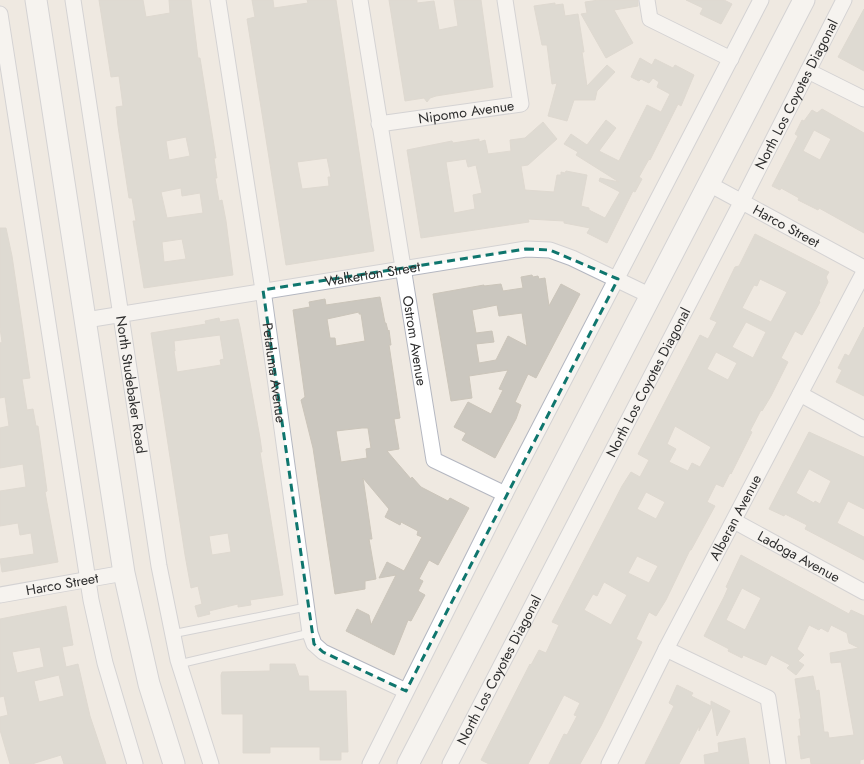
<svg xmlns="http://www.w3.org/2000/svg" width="864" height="764" viewBox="0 0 864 764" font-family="Jost,sans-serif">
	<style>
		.building { fill: #cbc7bf; stroke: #cbc5ba; fill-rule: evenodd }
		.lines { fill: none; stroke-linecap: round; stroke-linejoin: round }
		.service-casing { stroke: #b4b7c1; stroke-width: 9 }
		.minor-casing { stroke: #b4b7c1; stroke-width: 17 }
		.secondary-casing { stroke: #b4b7c1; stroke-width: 23 }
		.service { stroke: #fff; stroke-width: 7 }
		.minor { stroke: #fff; stroke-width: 15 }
		.secondary { stroke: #fff; stroke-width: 21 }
		.marked { fill: none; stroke: #0f766e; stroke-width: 3; stroke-dasharray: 8 5; stroke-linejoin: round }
		.labels { text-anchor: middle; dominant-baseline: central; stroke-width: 3.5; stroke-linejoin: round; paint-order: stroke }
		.street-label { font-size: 14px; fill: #2e2e2e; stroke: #fff }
	</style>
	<rect width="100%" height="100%" fill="#efe9e1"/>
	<!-- building -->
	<path class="building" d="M99,0H143L146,17L170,13L169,0H191L198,58H200L216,158H214L217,178H215L219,201L222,200L226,221L233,275L144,288L133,221H136L132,198H129L118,126L116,107L123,106L119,76L111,77ZM186,137L190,156L169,160L166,141ZM181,188L182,196L200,193L203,213L167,218L161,192ZM182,239L186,259L164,262L162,242Z
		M252,0H273L274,8L308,3L307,0H336L374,251L286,265L247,19L255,17ZM327,158L331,177H328L329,186L302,189L297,162Z
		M389,0H417V3L434,1L439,30L458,26L454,0H481L493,87L436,96L430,98L427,102L424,98L405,101Z
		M599,0H638V6L614,10L633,43L606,58L581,14L587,13L585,2Z
		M686,0H724L732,4L721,24L700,14L703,8Z
		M555,3V5L563,4L565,16L578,14L584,52H582L587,86L607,65L615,72L597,91L595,100H574L567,121L548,116L557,83L552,84L547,45H542L534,6Z
		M864,9V71L838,57Z
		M640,58L652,65L655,59L673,68L675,65L694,75L681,106L678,104L650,160L649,159L639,177L642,179L635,192L633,191L607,243L587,233L590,228L564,223V221L528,219L529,222L421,238L407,150L452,141L453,143L479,139V142L485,140L488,154L511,151L510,140L525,138L543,122L557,139L528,165L521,166L525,190L554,192L557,175H561V172L565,173L566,171L587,175L581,206L589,208V210L605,218L620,192L599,181L600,178L619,182L576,155L578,152L564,144L571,134L587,145L606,120L616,128L599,151L619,161L647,105L661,112L670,94L657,87L659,82L653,78L649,83L641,79L639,81L631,77ZM466,159L468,167L476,165L482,193L473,195L475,209L454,213L446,162Z
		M822,109L864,133V233L819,208L818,210L798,200L799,198L781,188L780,190L772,186L798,136L795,134L802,120L804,121L812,110L817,113ZM814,130L831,139L820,160L803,151Z
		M0,228H6L12,256L30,378L22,379L27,410L33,409L36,426H38L47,491L45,492L58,562L2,572L0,559L34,554L31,533L20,535L18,523L0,526V491L26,487L23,464L0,468V428L9,426L5,397L0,398V343L2,342L0,328Z
		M755,234L829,272L826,277L828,282L819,301L820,302L802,335L795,331L781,358L788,362L771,396L762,411L761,410L750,431L752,432L731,474L730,473L723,487L716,484L707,502L715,506L691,550H690L666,600L656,616L649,612L636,639L642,642L601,726L580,764H549L564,734L567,735L577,716L574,715L580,703L564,695L528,764H489L481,760L530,664L531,665L539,650L546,653L559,625L552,622L622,486L631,472L640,477L649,460L638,454L700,335L708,339L717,322L710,319L735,267L739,266ZM760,279L787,292L771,322L742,308L754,285L757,286ZM746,322L766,332L753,358L732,347ZM716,352L737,363L728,380L707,369ZM675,426L711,447L700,467L692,463L688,471L669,462L676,449L667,444ZM646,492L665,502L656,519L637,509ZM637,556L658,566L649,583L628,573ZM604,582L627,595L611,625L584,610L593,594L597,596Z
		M532,275L533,277L538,276L539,279L545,278L549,306L561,284L580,294L536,378L528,374L515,402L521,405L516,419L495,458L462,440L466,433L454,427L468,402L491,414L503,390L499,389L508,370L469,376L472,398L451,401L433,294L484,285V286L501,284L503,291L523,288L521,277ZM497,305L499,316L522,313L527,346L508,336L496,360L479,363L476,344L494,342L492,331L476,333L472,310Z
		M380,297L385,323H386L388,331L389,330L391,345H389L400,418L394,419L399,449L387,451L411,479L412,477L421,487L448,501L450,498L469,508L438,565L429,560L419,579L423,581L418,591L425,595L411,621L408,620L394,655L346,631L357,609L369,615L371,625L396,575L379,578L387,562L404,571L422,537L417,535L418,531L401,522L400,525L385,517L389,509L363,478L372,539H369L376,579L365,581V589L335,594L313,448L301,400L305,397L293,310L310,307L309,302L325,299L326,305ZM359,312V314H361L365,341L336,346L335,338H330L327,319ZM362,428H368L371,448L366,449L367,458L341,462L336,431Z
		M219,318L220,322L238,319L240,327L260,438L262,452H260L283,595L250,600L251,605L238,607V604L209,611L210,614L198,617L195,606L202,604L198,586L191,588L185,555L151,333L206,324L205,321ZM220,335L224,359L220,360L221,365L177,372L174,351H175L174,341ZM228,533L231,552L212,555L209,536Z
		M864,327V396L836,382L842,370L838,368L845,354L849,356Z
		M809,432L864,457V509L848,501L837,523L864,537V560L805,529L807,525L785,514L784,516L769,509ZM809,469L831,481L820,504L815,501L814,503L796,493Z
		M741,555L849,614L851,610L864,616V759L860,760V764H811L810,757L801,759L798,736H801L799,719H801L795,679L813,676L816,691L819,690L824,732H828L829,738L854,735L841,662L831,663L830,653L859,648L849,643L847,633L831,625L828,632L821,628L819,630L809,625L797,649L804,655L798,661L804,665L796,675L787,668L790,665L771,655L766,665L743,655L742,658L728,651L729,649L704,636L724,597L728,588L726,587ZM742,588L761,598L745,630L726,620Z
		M66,606L73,645L62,647L66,667L78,664L90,716L106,764H64L61,755L32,764H10L0,730V717L8,715L4,696L0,697V619ZM40,647L44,667L17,673L12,652ZM59,675L64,696L39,702L34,681Z
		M270,664H295L299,676H308L309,691H346L348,752H341V760H320V747H270V753H243V714H222L221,675L222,672L270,671Z
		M677,685L693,693L691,696L711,706V701L730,711L717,736L712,707L699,731V726L679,764H645L674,706L669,703Z
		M745,738L749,764H705L704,755L719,752L718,743Z"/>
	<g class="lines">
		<defs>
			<path id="service" d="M172,634L306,607
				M179,664L310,633"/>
			<g id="minor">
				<path id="s1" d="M73,0L159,566L178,660L211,764"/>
				<path id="s2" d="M218,0L263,290L310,633L314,644L323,652L406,691"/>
				<path id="s3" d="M360,0L434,460L505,494"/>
				<path d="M647,0L650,19L731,59"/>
				<path d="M0,14L91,600L105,663L135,764"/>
				<path d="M808,71L864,99"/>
				<path id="s4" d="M379,124L521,104L505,0"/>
				<path id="s5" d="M709,184L864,268"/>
				<path id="s6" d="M86,320L526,249L550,250L572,258L651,296"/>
				<path d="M800,394L864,429"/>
				<path id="s7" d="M734,521L864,592"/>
				<path id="s8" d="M0,595L124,573"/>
				<path d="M666,649L768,698L778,764"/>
				<path d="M370,764L505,494L761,0"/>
				<path id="s9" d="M450,764L742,201L844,0"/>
				<path id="s10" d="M609,764L666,649L864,272"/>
			</g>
			<path id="secondary" d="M36,0L124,573L149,684L174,764
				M408,764L804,0"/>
		</defs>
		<!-- service casing -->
		<use href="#service" class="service-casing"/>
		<!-- minor casing -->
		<use href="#minor" class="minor-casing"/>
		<!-- secondary casing -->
		<use href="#secondary" class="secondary-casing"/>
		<!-- service -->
		<use href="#service" class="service"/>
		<!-- minor -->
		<use href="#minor" class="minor"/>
		<!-- secondary -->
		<use href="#secondary" class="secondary"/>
	</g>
	<!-- marked area -->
	<path d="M0 0H864V764H0ZM526,249L550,250L618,279L406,691L323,652L314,644L263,290Z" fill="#efe9e1" fill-opacity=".55" fill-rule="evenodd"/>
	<path class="marked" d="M526,249L550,250L618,279L406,691L323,652L314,644L263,290Z"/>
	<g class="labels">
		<!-- street labels -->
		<g class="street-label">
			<text stroke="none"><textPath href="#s9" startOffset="754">North Los Coyotes Diagonal</textPath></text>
			<text stroke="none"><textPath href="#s4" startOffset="88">Nipomo Avenue</textPath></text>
			<text stroke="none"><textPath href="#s5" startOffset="88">Harco Street</textPath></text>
			<text stroke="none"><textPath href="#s6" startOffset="290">Walkerton Street</textPath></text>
			<text stroke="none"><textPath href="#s3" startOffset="345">Ostrom Avenue</textPath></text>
			<text stroke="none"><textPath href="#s2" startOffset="377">Petaluma Avenue</textPath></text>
			<text stroke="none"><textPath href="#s9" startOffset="430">North Los Coyotes Diagonal</textPath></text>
			<text stroke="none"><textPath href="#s1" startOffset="389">North Studebaker Road</textPath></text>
			<text stroke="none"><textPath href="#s10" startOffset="277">Alberan Avenue</textPath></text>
			<text stroke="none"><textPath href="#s7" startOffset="74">Ladoga Avenue</textPath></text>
			<text stroke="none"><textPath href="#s8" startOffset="63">Harco Street</textPath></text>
			<text stroke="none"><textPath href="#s9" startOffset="106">North Los Coyotes Diagonal</textPath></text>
		</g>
	</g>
</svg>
